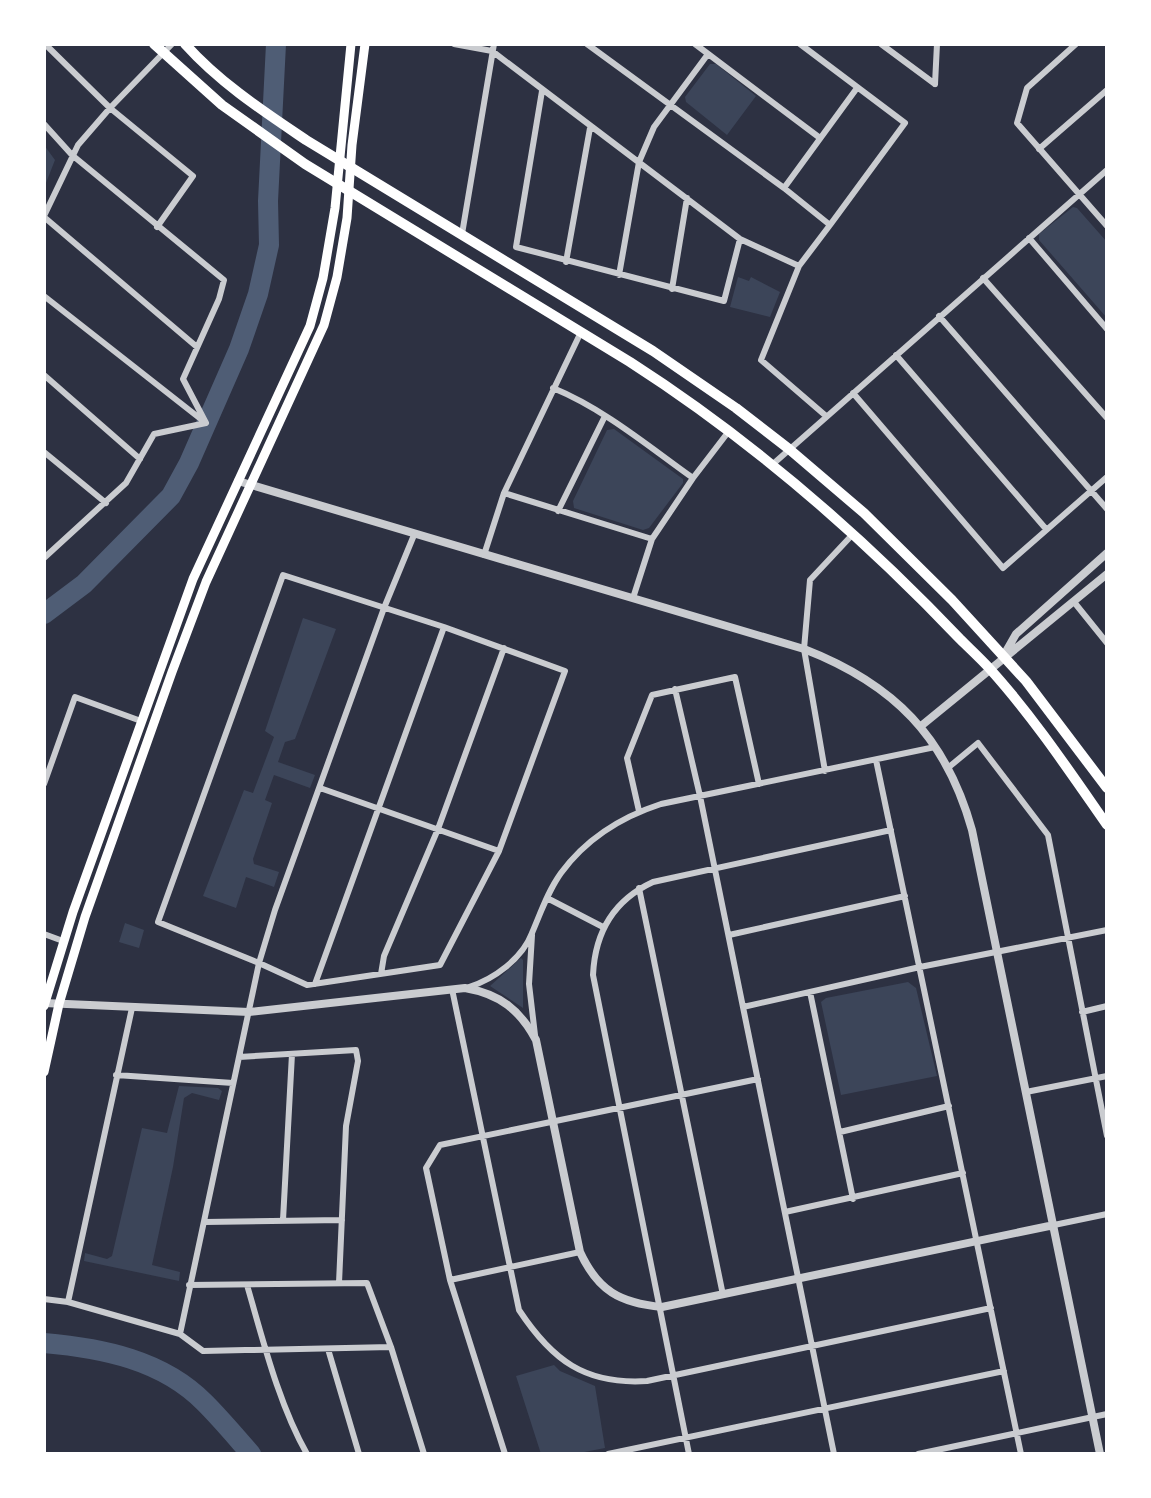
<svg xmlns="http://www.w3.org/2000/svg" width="1151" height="1498" viewBox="0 0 1151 1498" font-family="Figtree,sans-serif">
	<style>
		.green { fill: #3c4559 }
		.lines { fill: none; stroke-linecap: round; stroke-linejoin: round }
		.river { stroke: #4f5d75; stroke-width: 20 }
		.minor { stroke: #caccd0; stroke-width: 6 }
		.tertiary { stroke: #caccd0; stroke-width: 8 }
		.secondary { stroke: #fff; stroke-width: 9 }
		.primary { stroke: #fff; stroke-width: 10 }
	</style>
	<rect width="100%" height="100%" fill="#2d3142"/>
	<!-- green -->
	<path class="green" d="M710,64H716L756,96L727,135L686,102L685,97Z
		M44,145L55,160L44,188Z
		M1073,207L1077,208L1107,242V318L1039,240V234Z
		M738,277L749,281L751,277L780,292L770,317L730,307Z
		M614,429L683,479V483L649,528L643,530L574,508L573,501L607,430Z
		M303,618L336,629L295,739L285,742L278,762L315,775L310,788L274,775L265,800L272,803L253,859L254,864L279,872L274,887L246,877L236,908L203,896L244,790L253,793L274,737L265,731Z
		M125,923L144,930L139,948L119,942Z
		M521,958L523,960V1008L490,986Z
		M908,982L916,988L937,1076L841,1095L821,1002L826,998Z
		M179,1086L218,1088L222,1091L219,1100L192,1093L184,1098L173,1167L152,1265L180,1272L179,1281L84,1261L85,1253L107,1259L112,1256L142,1128L167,1133Z
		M554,1365L560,1371L595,1386L605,1448L574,1454H541L516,1376Z"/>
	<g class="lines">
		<!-- river -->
		<path class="river" d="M44,614L84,584L171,496L189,463L239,349L258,294L269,245L268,201L276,44
			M44,1343C102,1348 163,1360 205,1403C221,1419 236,1437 251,1454"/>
		<!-- minor -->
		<path class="minor" d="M45,44L110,108L193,176L157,227
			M454,44L492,51L740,239L799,266
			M587,44L784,188L830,225L799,266L761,360L826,416
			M695,44L820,138
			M800,44L905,123L830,225
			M881,44L935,84
			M1076,44L1027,88L1017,123L1107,226
			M935,84L937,44
			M542,91L516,247L724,301L740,239
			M44,124L72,155L224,280L219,299L183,379L206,423L154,434L126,483L44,558
			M1039,149L1107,90
			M784,188L857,88
			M44,216L78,145L110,108L172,44
			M44,217L197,347
			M462,234L494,44
			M1029,238L1107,329
			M566,262L590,128
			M619,275L639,162L654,127L708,54
			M983,278L1107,418
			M672,289L687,198
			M44,296L202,420
			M939,316L1107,509
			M896,355L1046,529
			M44,375L140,459
			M553,388C604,409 648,446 693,478
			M853,393L1003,568L1107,477
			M44,452L106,503
			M773,464L1107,170
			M504,493L652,539
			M558,511L605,416
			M484,555L504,493L581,332
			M283,575L444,627L565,671L499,851L440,965L307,985L259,963L158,922Z
			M633,598L652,539L693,478L729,431
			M1074,602L1107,643
			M675,689L700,796L834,1454
			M876,760L1021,1454
			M949,767L978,743L1048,835L1107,1136
			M825,771L804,649L810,580L853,534
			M44,784L75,697L141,721
			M320,788L499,851
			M639,811L627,758L652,695L735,677L759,784
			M639,888L723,1295
			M547,898L603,927
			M44,934L63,941
			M532,935L529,984L535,1035
			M729,935L905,896
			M381,974L384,956L438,829L504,648
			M315,984L444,627
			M469,987C494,979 522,959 532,933C541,912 548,891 561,873C586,839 621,817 661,804L935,747
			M452,989L519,1310C552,1360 585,1385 647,1381L991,1308
			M810,992L853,1199
			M743,1007L920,967L1107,930
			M1082,1012L1107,1006
			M239,1057L356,1050L358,1061L346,1126L339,1283
			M116,1075L233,1083
			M1026,1092L1107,1076
			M840,1132L949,1106
			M785,1212L963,1173
			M283,1220L292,1054
			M205,1222L342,1220
			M1054,1225L1107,1214
			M450,1280L580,1252
			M189,1285L367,1283L391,1347L424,1454
			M247,1285C263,1340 279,1405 307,1454
			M44,1299L68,1302L180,1334L259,963L275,910L384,608L414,535
			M68,1302L132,1008
			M180,1334L203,1351L391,1347
			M328,1349L359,1454
			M505,1454L450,1280L426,1168L440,1145L758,1079
			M608,1454L1004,1371
			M689,1454L593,975C595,932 614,900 653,882L891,830
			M918,1454L1107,1414"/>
		<!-- tertiary -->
		<path class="tertiary" d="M238,481L804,649C894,684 946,737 972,830L1100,1454
			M1004,655L1016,634L1107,553
			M921,726L1107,574
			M44,1003L249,1012L465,988C500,994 520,1010 536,1040L580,1252C598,1291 620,1303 662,1307L1054,1225"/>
		<!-- secondary -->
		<path class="secondary" d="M44,1006L73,912L193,579L310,326L323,278L335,208L351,44
			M44,1072L59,1004L85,917L172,672L206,582L324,325L337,277L347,218L352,145L365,44"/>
		<!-- primary -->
		<path class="primary" d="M154,44L222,105L305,164L630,362C753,441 859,533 960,639C970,649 981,659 990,669C1034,718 1070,772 1107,825
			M185,44C220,83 263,111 306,140L653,351L736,408L789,449L864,513L952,600L1026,681L1107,788"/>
	</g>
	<!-- border -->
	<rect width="1151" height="1498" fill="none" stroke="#ffffff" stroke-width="92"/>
</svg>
